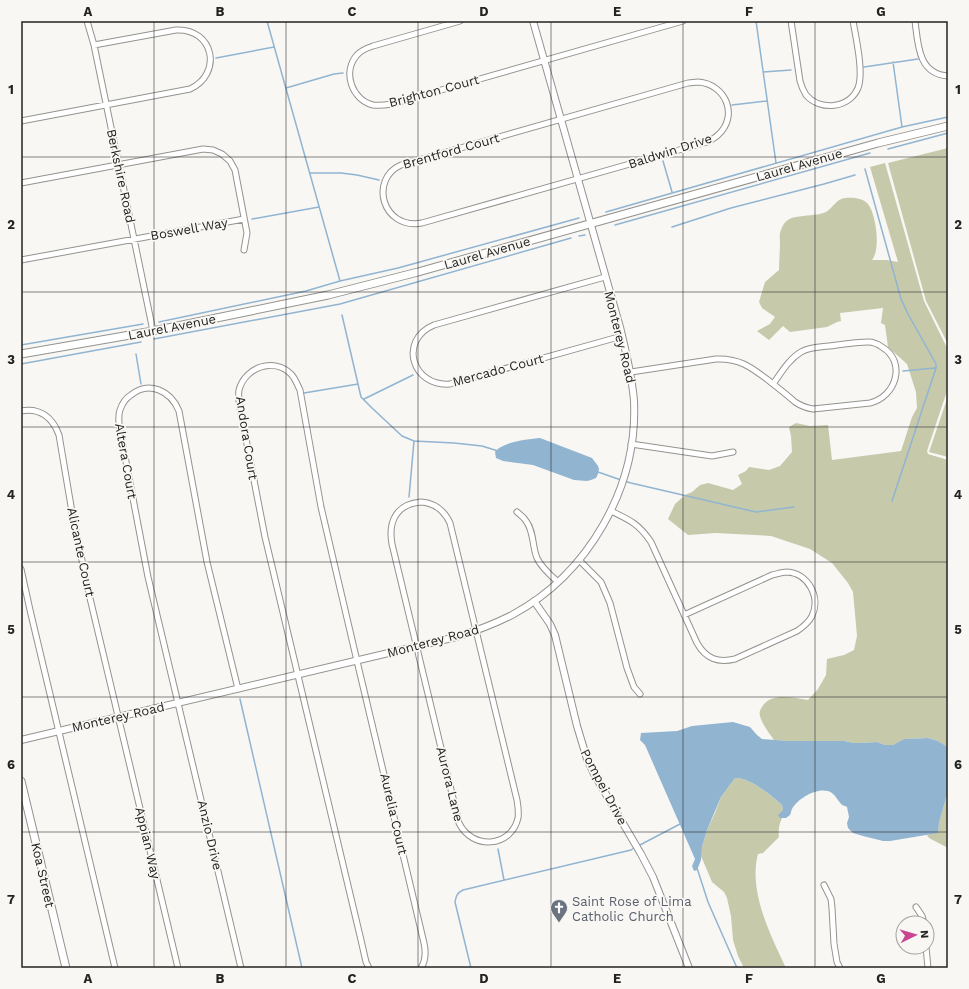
<svg xmlns="http://www.w3.org/2000/svg" width="969" height="989" viewBox="0 0 969 989" font-family="'Work Sans',sans-serif">
	<style>
		.green { fill: #c6caab }
		.water { fill: #91b4d1 }
		.lines { fill: none; stroke-linecap: round; stroke-linejoin: round }
		.stream { stroke: #91b4d1; stroke-width: 1.5 }
		.minor-casing { stroke: #94938f; stroke-width: 7 }
		.tertiary-casing { stroke: #94938f; stroke-width: 8 }
		.secondary-casing { stroke: #94938f; stroke-width: 9 }
		.minor { stroke: #fff; stroke-width: 5 }
		.tertiary { stroke: #fff; stroke-width: 6 }
		.secondary { stroke: #fff; stroke-width: 7 }
		.grid { fill: none; stroke: #232322; stroke-width: 1; stroke-opacity: 0.55 }
		.labels { text-anchor: middle; dominant-baseline: central; stroke-width: 3.5; stroke-linejoin: round; paint-order: stroke }
		.street-label { font-size: 13px; fill: #232322; stroke: #f8f7f4 }
		.worship-label { font-size: 13px; fill: #5b616d; stroke: #f8f7f4; text-anchor: start }
		.neatline { fill: none; stroke: #232322; stroke-width: 1.5 }
		.grid-label { font-size: 13px; text-anchor: middle; font-weight: bold; fill: #232322 }
	</style>
	<rect width="100%" height="100%" fill="#f8f7f4"/>
	<!-- green -->
	<path class="green" d="M948,148V344L926,301L888,163Z
		M885,163L924,301L948,350V388L927,451L928,454L948,460V747L938,741L928,738L904,739L893,745H885L877,742L861,743H854L844,741H789L774,740C769,733 762,724 760,716C759,712 760,710 762,707C771,692 793,698 808,700L818,689L826,675L827,659L844,655L854,650L857,636L853,592L848,583L832,563L810,549L771,536L716,533L688,535L668,519L675,504L685,495L692,492L700,485L708,483L733,490L742,484L738,475L746,471L749,467L769,470L780,466L792,452L791,436L789,427L796,423L810,426L828,425L832,460L901,451L912,417L917,408L916,392L907,364L888,347L885,325L881,323L883,308L840,313L841,321L837,322L827,327L790,332L783,326L769,340L757,331L770,324L775,317L762,308L759,302L765,282L779,270C779,261 780,252 780,243C780,239 779,234 781,230C783,223 788,218 796,217C805,215 817,216 826,212C833,208 836,199 845,198C853,197 863,198 868,204C876,214 881,249 872,260H887L898,262L870,167Z
		M948,396V457L929,452Z
		M735,778C751,777 769,795 782,805L783,810L780,818H782C779,825 778,830 779,837L763,853L758,854C748,891 771,936 786,968H744L738,956L733,940L731,916L727,898L724,892L712,882L701,856L702,847L707,830L715,813L721,797Z
		M948,791V848L929,838L927,835L938,832L939,823Z"/>
	<!-- water -->
	<path class="water" d="M540,438L592,458L598,466L599,469L598,474L596,478L591,480L587,481L574,480L533,465L503,461L496,458L495,452C502,442 528,439 540,438Z
		M733,722L750,727L757,735L762,739L789,741H844L854,743H861L877,742L885,745H893L904,739L928,738L938,741L948,747V791L939,823L938,833L890,841H883L863,836L853,833L848,828L847,823L849,817L847,807C846,806 844,806 842,805C838,801 836,796 832,793C820,785 798,798 792,809C791,810 791,814 790,815L786,818H780L778,815L783,810L782,805C770,795 750,777 735,778L721,797L707,830L702,847L701,860L697,870L694,871L692,866L695,859L645,745L640,740L641,733L677,731L692,726Z"/>
	<g class="lines">
		<!-- stream -->
		<path class="stream" d="M267,21L340,281
			M756,21L776,163
			M216,58L274,47
			M893,62L902,127
			M864,67L918,59
			M763,72L791,70
			M286,88L334,74L343,73
			M732,105L767,101
			M888,149L948,133
			M663,161L672,192
			M865,169L901,299L908,314L936,364V368L892,501
			M310,173H341L357,175L379,180
			M606,212L902,127L948,117
			M252,219L319,207
			M615,225L870,153
			M672,227L731,208L824,184L855,175
			M579,236L585,235
			M342,315L361,397L372,408L402,436L414,441L454,443L482,446L498,451
			M159,322L306,291L340,281L398,268L579,218
			M154,339L340,304L571,238
			M21,345L143,324
			M136,354L141,384
			M21,364L141,342
			M903,371L935,368
			M304,393L358,384
			M364,399L413,375
			M598,472L621,480
			M624,481L631,483L756,512L794,507
			M409,497L414,441
			M240,699L302,968
			M638,846L680,824
			M498,849L504,880
			M697,868L708,902L737,968
			M471,968L455,902C456,896 457,893 463,890L631,850L634,848"/>
		<defs>
			<path id="minor" d="M87,21L94,45L153,331
				M460,21L373,46C367,48 361,50 357,55C342,72 352,100 373,105C380,106 386,105 392,104L683,21
				M791,21L800,81C801,85 803,90 806,95C820,111 849,109 858,88C864,73 856,38 853,21
				M915,21C918,44 918,74 948,76
				M698,82C726,84 739,116 718,135C715,138 711,140 707,142L422,223C382,230 369,179 401,165L688,83Z
				M21,121L190,89C223,74 214,28 176,30L94,45
				M21,183L203,149L213,150L222,154L230,161L235,170L247,233L244,250
				M21,260L244,219
				M605,277L434,325C398,340 412,387 450,384L622,336
				M631,372L716,359C739,358 751,367 768,380C777,387 786,394 795,402C801,406 807,408 813,409L870,403C896,397 907,362 882,347C878,344 872,342 868,342C857,342 847,344 837,345C826,347 811,346 801,352C789,359 781,373 773,384
				M21,411C40,407 53,418 59,435L72,512L89,594L178,968
				M631,444L712,456L733,452
				M421,502C435,503 444,510 450,523L517,800C518,806 519,812 518,818C511,848 472,850 459,823L392,544C388,522 396,504 421,502Z
				M611,511C630,520 639,524 651,542L697,643C706,659 718,663 735,659L797,631C803,627 809,622 812,616C821,597 808,573 787,572C782,572 777,574 772,575L684,615
				M517,512C520,515 524,517 526,521C534,531 532,546 537,558C541,567 550,575 558,582
				M579,560L601,582L610,603L627,668L634,687L640,694
				M21,569L30,610L115,968
				M238,689L207,562L179,411C171,391 149,380 131,395C126,398 122,404 120,410C118,415 119,420 119,425L148,577L241,968
				M824,885L831,899L832,908L834,944L837,962L840,968
				M916,907L922,916L924,923
				M926,947L928,968
				M369,968L366,962L361,940L265,537L240,408C239,402 238,396 239,390C245,367 274,357 291,374C295,378 297,384 300,390L321,507L357,661L424,943C426,952 426,960 421,968"/>
			<path id="tertiary" d="M534,601L550,624L555,635L577,726L587,759L594,774L641,854L653,877L689,968
				M21,740L456,637C476,631 494,624 512,615C588,574 638,488 634,401C632,375 626,353 620,327L533,21"/>
			<path id="secondary" d="M21,354L153,331L328,295L418,272L878,143L948,126
				M21,781L66,968"/>
		</defs>
		<!-- minor casing -->
		<use href="#minor" class="minor-casing"/>
		<!-- tertiary casing -->
		<use href="#tertiary" class="tertiary-casing"/>
		<!-- secondary casing -->
		<use href="#secondary" class="secondary-casing"/>
		<!-- minor -->
		<use href="#minor" class="minor"/>
		<!-- tertiary -->
		<use href="#tertiary" class="tertiary"/>
		<!-- secondary -->
		<use href="#secondary" class="secondary"/>
	</g>
	<!-- grid -->
	<path class="grid" d="M154,21V968M286,21V968M418,21V968M551,21V968M683,21V968M815,21V968M21,157H948M21,292H948M21,427H948M21,562H948M21,697H948M21,832H948"/>
	<!-- icons -->
	<defs>
		<symbol id="church-pin" viewBox="-11 -11 22 30"><path d="M0 17L-7.5 6A9.5 9.5 0 1 1 7.5 6Z" fill="#6b7280" stroke="#f8f7f4"/><path d="M-1.2-6h2.4v3.5h3.3v2.4h-3.3V6h-2.4V-.1h-3.3v-2.4h3.3Z" fill="#fff"/></symbol>
	</defs>
	<g fill-rule="evenodd">
		<use href="#church-pin" x="549" y="898" width="20" height="27"/>
	</g>
	<g class="labels">
		<!-- street labels -->
		<g class="street-label">
			<text transform="translate(434 91) rotate(-15)">Brighton Court</text>
			<text transform="translate(451 151) rotate(-16)">Brentford Court</text>
			<text transform="translate(670 151) rotate(-18)">Baldwin Drive</text>
			<text transform="translate(799 165) rotate(-16)">Laurel Avenue</text>
			<text transform="translate(121 176) rotate(78)">Berkshire Road</text>
			<text transform="translate(189 229) rotate(-10)">Boswell Way</text>
			<text transform="translate(487 253) rotate(-16)">Laurel Avenue</text>
			<text transform="translate(172 327) rotate(-11)">Laurel Avenue</text>
			<text transform="translate(620 337) rotate(76)">Monterey Road</text>
			<text transform="translate(498 370) rotate(-15)">Mercado Court</text>
			<text transform="translate(247 438) rotate(81)">Andora Court</text>
			<text transform="translate(126 461) rotate(80)">Altera Court</text>
			<text transform="translate(81 552) rotate(78)">Alicante Court</text>
			<text transform="translate(433 641) rotate(-15)">Monterey Road</text>
			<text transform="translate(118 717) rotate(-13)">Monterey Road</text>
			<text transform="translate(450 784) rotate(76)">Aurora Lane</text>
			<text transform="translate(604 787) rotate(62)">Pompei Drive</text>
			<text transform="translate(394 814) rotate(77)">Aurelia Court</text>
			<text transform="translate(210 835) rotate(77)">Anzio Drive</text>
			<text transform="translate(148 843) rotate(77)">Appian Way</text>
			<text transform="translate(43 875) rotate(77)">Koa Street</text>
		</g>
		<!-- worship labels -->
		<g class="worship-label">
			<text x="572" y="901">Saint Rose of Lima<tspan x="572" dy="15">Catholic Church</tspan></text>
		</g>
	</g>
	<!-- border -->
	<rect width="969" height="989" fill="none" stroke="#f8f7f4" stroke-width="44"/>
	<!-- north arrow -->
	<g transform="translate(915 935) rotate(85)"><circle r="19" fill="#f8f7f4" stroke="#a3a2a0"/>
	<path d="M0-3L7 15L0 10L-7 15Z" fill="#c8478f"/>
	<text y="-6" font-size="11" font-weight="bold" text-anchor="middle" fill="#232322">N</text>
	</g>
	<rect x="22" y="22" width="925" height="945" class="neatline"/>
	<g class="grid-label">
		<text x="88" y="16">A</text>
		<text x="220" y="16">B</text>
		<text x="352" y="16">C</text>
		<text x="484" y="16">D</text>
		<text x="617" y="16">E</text>
		<text x="749" y="16">F</text>
		<text x="881" y="16">G</text>
		<text x="11" y="94">1</text>
		<text x="958" y="94">1</text>
		<text x="11" y="229">2</text>
		<text x="958" y="229">2</text>
		<text x="11" y="364">3</text>
		<text x="958" y="364">3</text>
		<text x="11" y="499">4</text>
		<text x="958" y="499">4</text>
		<text x="11" y="634">5</text>
		<text x="958" y="634">5</text>
		<text x="11" y="769">6</text>
		<text x="958" y="769">6</text>
		<text x="11" y="904">7</text>
		<text x="958" y="904">7</text>
		<text x="88" y="983">A</text>
		<text x="220" y="983">B</text>
		<text x="352" y="983">C</text>
		<text x="484" y="983">D</text>
		<text x="617" y="983">E</text>
		<text x="749" y="983">F</text>
		<text x="881" y="983">G</text>
	</g>
</svg>
